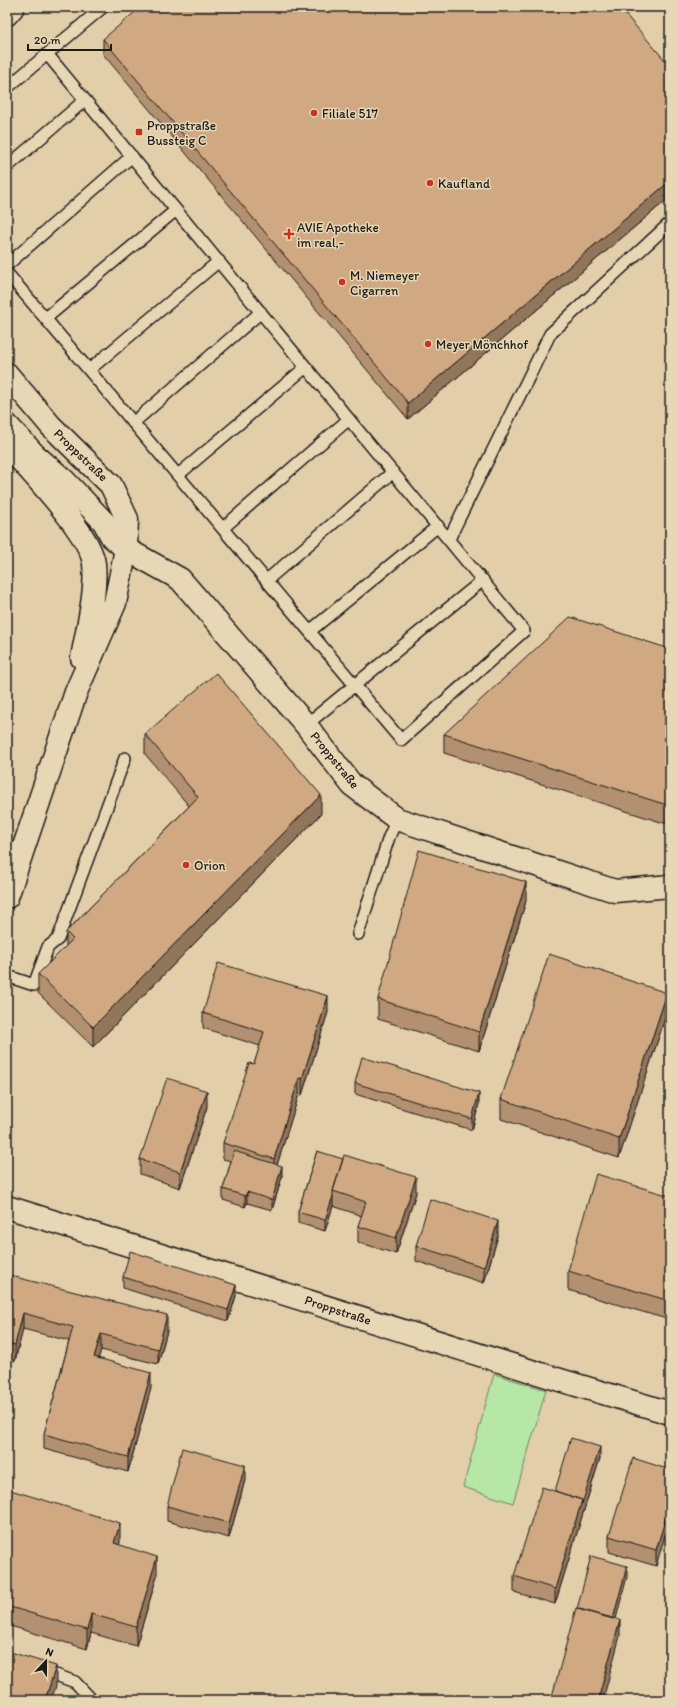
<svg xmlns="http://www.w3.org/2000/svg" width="677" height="1707" viewBox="0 0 677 1707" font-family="Itim,sans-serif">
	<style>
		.green { fill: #b6e7a7; stroke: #698262 }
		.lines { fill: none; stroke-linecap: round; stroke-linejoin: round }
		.lane-casing { stroke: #1c1c1c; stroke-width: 14 }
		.street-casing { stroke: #1c1c1c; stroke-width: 25 }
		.secondary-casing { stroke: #1c1c1c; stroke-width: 25 }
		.lane { stroke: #e8d7b4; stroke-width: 11 }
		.street { stroke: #e8d7b4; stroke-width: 22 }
		.secondary { stroke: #e8d7b4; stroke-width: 22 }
		.wall { fill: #b39170; stroke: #1c1c1c }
		.shaded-wall { fill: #92765b; stroke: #1c1c1c }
		.building { fill: #d0a982; stroke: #1c1c1c }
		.poi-dot { fill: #c8321e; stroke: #e8d7b4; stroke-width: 1.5 }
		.labels { text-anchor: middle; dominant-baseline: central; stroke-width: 3; stroke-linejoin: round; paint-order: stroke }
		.poi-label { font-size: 13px; fill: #1c1c1c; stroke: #e8d7b4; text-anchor: start }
		.street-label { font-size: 13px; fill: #1c1c1c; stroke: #e8d7b4 }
	</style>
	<rect width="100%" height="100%" fill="#e3ceaa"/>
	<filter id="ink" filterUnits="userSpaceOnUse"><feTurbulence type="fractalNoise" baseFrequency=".025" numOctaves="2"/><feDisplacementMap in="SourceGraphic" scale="8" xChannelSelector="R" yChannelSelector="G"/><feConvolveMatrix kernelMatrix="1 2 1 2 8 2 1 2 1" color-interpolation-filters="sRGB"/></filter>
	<g filter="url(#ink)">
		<!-- green -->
		<path class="green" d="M494,1374L546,1390L513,1503L463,1487Z"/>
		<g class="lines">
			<defs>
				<path id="lane" d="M7,88L103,7
					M7,167L85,100
					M7,265L132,156
					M7,273L401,740L524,631L47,54
					M46,318L176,210
					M89,370L219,261
					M133,423L261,312
					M178,475L306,367
					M223,528L349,419
					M449,539L550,334L670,223
					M267,580L393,472
					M310,631L438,526
					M306,725L483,580
					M7,846L23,851
					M358,934L389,837L397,819
					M7,976L34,985L48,947L58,939L125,758
					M42,1670L75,1682L92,1700"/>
				<path id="street" d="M7,374L51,426L111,485L127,519L126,549L115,603L76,692L7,897
					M7,425L35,455L64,480L104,522L112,537L126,549L180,579L306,725L352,785L397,819L615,891L670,886
					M11,449C32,474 91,534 94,564C97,591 87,630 82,658
					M7,1207L560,1380L670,1413"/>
				<path id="secondary" d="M7,14L13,7"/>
			</defs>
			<!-- lane casing -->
			<use href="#lane" class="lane-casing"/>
			<!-- street casing -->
			<use href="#street" class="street-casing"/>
			<!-- secondary casing -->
			<use href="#secondary" class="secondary-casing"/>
			<!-- lane -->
			<use href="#lane" class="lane"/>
			<!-- street -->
			<use href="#street" class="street"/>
			<!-- secondary -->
			<use href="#secondary" class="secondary"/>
		</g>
		<!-- wall -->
		<path class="wall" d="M103,39L670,66V197L408,419L103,54Z
			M670,649V825L444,753V734Z
			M145,734L321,814L93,1047L38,993V974L66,946V932L189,806L145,754Z
			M526,901L479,1051L378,1019V999Z
			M328,1012L302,1095L299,1094L277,1165L282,1177L272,1210L247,1203L245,1207L223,1200V1189L231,1161L223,1159V1143L254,1064L260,1046L203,1028V1013Z
			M667,1012L619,1158L501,1119V1099Z
			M355,1083L479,1104L472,1130L355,1094Z
			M207,1107L180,1188L140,1174V1159Z
			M670,1136V1167L667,1166V1146Z
			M317,1151L416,1193L396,1254L358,1242V1226L362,1216L333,1206L325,1231L298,1223V1212Z
			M670,1196V1320L568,1290V1271Z
			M498,1236L484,1283L416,1261V1246Z
			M7,1275L167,1331L158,1364L101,1350L98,1358L151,1388L128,1472L44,1449V1434L69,1341L23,1329L15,1361L7,1359Z
			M123,1277L236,1296L228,1321L123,1288Z
			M600,1458L555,1604L514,1592V1576Z
			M670,1470L656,1566L609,1552V1536Z
			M245,1480L229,1538L167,1521V1506Z
			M7,1489L120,1542L119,1545L157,1576L136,1646L91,1633L87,1649L7,1625Z"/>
		<!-- shaded-wall -->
		<path class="shaded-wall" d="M670,181V197L408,419V403Z
			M321,795V814L93,1047V1027Z
			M526,882V901L479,1051V1032Z
			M667,993V1012L619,1158V1139Z
			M328,996V1012L302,1095V1079Z
			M299,1078V1094L274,1175V1159Z
			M207,1091V1107L180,1188V1172Z
			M479,1093V1104L472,1130V1119Z
			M282,1166V1177L272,1210V1200Z
			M416,1177V1193L396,1254V1238Z
			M247,1192V1203L245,1207V1196Z
			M333,1196V1206L325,1231V1220Z
			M498,1221V1236L484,1283V1267Z
			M236,1285V1296L228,1321V1310Z
			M23,1313V1329L15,1361V1345Z
			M167,1315V1331L158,1364V1349Z
			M101,1334V1350L94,1373V1357Z
			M151,1373V1388L128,1472V1457Z
			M600,1447V1458L555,1604V1589L582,1500Z
			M245,1465V1480L229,1538V1523Z
			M670,1504V1519L656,1566V1550Z
			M120,1523V1542L114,1563V1543Z
			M157,1557V1576L136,1646V1627Z
			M627,1566V1577L612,1634V1623Z
			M91,1614V1633L87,1649V1630Z
			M620,1620V1636L603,1700H598Z
			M56,1666V1686L51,1700H45Z"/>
		<!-- building -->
		<path class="building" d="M141,7H619L670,66V181L408,403L103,39Z
			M570,617L670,649V806L444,734Z
			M216,673L321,795L93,1027L38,974L73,939L66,932L198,797L145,734Z
			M419,850L526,882L479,1032L378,999Z
			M549,954L667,993L619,1139L501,1099Z
			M218,963L328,996L302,1079L299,1078L274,1159L223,1143L249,1063L254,1064L264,1032L203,1013Z
			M362,1057L479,1093L472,1119L355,1083Z
			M167,1078L207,1091L180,1172L140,1159Z
			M670,1136V1148L667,1146Z
			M234,1151L282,1166L272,1200L247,1192L245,1196L223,1189Z
			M317,1151L343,1159L333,1191V1196L325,1220L298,1212Z
			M344,1155L416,1177L396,1238L358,1226L366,1202L333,1191Z
			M596,1174L670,1196V1301L568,1271Z
			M430,1199L498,1221L484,1267L416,1246Z
			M130,1251L236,1285L228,1310L123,1277Z
			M7,1275L167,1315L158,1349L101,1334L94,1357L151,1373L128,1457L44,1434L73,1327L23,1313L15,1345L7,1343Z
			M571,1438L600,1447L582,1504V1500L555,1491Z
			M182,1448L245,1465L229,1523L167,1506Z
			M633,1458L670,1470V1504L656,1550L609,1536Z
			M542,1487L582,1500L555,1589L514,1576Z
			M7,1489L120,1523L114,1543L157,1557L136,1627L91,1614L87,1630L7,1606Z
			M591,1556L627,1566L613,1619L577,1609Z
			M576,1608L620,1620L598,1700H551Z
			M7,1651L56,1666L45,1700H7Z"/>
	</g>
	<!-- markers -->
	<g class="poi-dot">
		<circle cx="314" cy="113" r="4"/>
		<rect x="135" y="128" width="8" height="8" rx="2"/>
		<circle cx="430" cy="183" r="4"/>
		<path d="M287 228h4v4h4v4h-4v4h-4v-4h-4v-4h4z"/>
		<circle cx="342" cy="282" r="4"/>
		<circle cx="428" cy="344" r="4"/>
		<circle cx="186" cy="865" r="4"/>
	</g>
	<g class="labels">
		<!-- poi labels -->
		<g class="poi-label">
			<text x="322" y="113">Filiale 517</text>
			<text x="147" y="125">Proppstraße<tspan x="147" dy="15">Bussteig C</tspan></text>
			<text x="438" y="183">Kaufland</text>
			<text x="297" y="227">AVIE Apotheke<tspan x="297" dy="15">im real,-</tspan></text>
			<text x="350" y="275">M. Niemeyer<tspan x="350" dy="15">Cigarren</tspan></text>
			<text x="436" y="344">Meyer Mönchhof</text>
			<text x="194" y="865">Orion</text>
		</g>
		<!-- street labels -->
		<g class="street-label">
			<text transform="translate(81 455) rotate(44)">Proppstraße</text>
			<text transform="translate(335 760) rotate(51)">Proppstraße</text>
			<text transform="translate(338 1310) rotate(18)">Proppstraße</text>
		</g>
	</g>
	<!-- margin -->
	<rect width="677" height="1707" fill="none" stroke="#e8d7b4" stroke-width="24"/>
	<rect x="12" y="12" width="653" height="1683" fill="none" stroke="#1c1c1c" stroke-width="1.5" filter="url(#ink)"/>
	<!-- north arrow -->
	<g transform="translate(46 1661) rotate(22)" stroke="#e8d7b4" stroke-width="3" paint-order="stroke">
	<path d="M0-3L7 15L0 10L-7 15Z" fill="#1c1c1c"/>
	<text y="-6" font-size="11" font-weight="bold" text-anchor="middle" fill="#1c1c1c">N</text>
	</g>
	<!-- scale -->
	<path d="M28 44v6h83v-6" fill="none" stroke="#1c1c1c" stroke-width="2"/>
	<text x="34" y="44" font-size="12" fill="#1c1c1c" stroke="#e8d7b4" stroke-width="3" paint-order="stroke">20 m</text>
</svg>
